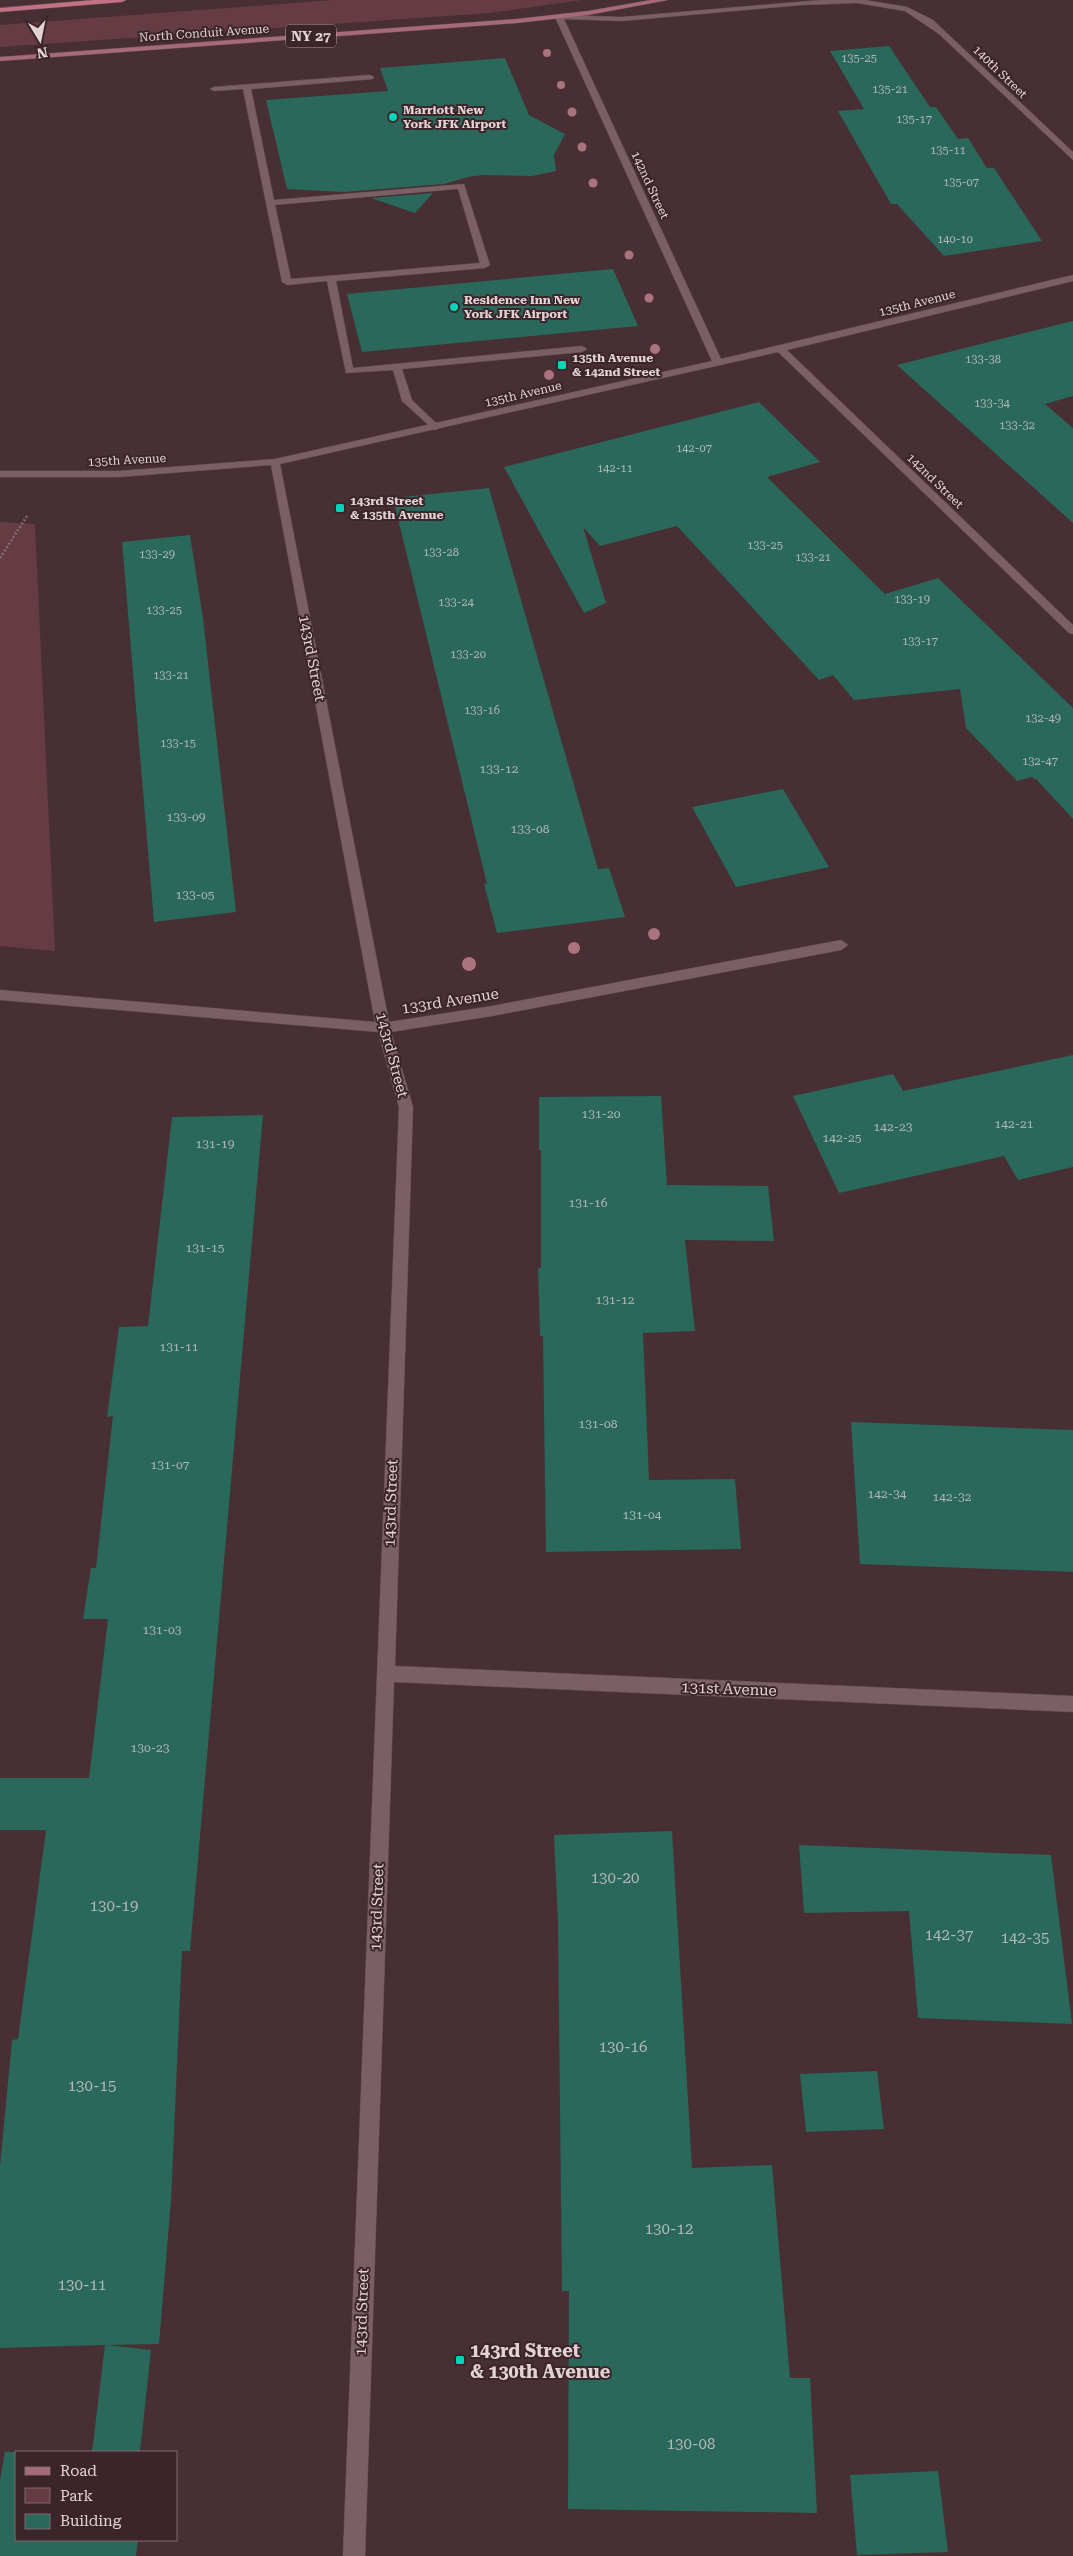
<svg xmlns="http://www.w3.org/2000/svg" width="1073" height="2556" viewBox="0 0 1073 2556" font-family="'Roboto Serif',serif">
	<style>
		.green { fill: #653b44 }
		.building { fill: #29685b }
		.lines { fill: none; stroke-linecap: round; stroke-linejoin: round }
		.lane-casing { stroke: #604b50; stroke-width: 1 }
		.street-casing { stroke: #604b50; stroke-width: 1 }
		.primary-casing { stroke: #604b50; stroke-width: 1 }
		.highway-casing { stroke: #604b50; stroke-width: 1 }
		.path { stroke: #836e72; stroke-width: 2.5; stroke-dasharray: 2 2; stroke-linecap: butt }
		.lane { fill: #7a5f64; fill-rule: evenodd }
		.street { fill: #7a5f64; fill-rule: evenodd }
		.primary { fill: #a76a78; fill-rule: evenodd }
		.highway { fill: #c57185; fill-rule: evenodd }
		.tree { fill: #aa737e }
		.poi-dot { fill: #00d5b7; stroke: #3c252a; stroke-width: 2 }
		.labels { text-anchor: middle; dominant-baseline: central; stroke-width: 4; stroke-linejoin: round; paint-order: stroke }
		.far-number-label { font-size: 11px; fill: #b4b8b6 }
		.far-street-label { font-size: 12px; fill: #e2d2d5; stroke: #3c252a }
		.far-poi-label { font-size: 12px; font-weight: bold; fill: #e2d2d5; stroke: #3c252a; text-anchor: start }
		.number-label { font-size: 12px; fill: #b4b8b6 }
		.shield { fill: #3c252a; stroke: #b09ea2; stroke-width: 1 }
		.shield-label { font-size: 14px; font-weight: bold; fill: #e2d2d5 }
		.street-label { font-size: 15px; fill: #e2d2d5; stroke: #3c252a }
		.near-number-label { font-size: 15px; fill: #b4b8b6 }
		.near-poi-label { font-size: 18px; font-weight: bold; fill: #e2d2d5; stroke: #3c252a; text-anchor: start }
	</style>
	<rect width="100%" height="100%" fill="#472f34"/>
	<!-- green -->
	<path class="green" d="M333,0H582L490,13L0,47V25Z
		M0,522L35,524L55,951L0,946Z"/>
	<!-- building -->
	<path class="building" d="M889,46L930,107H936L958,139L968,138L987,168H994L1042,241L944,256L897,204H891L838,111L864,109L830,51Z
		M505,58L529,115L565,134L554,155L556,171L532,176L483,175L468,177L444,184L343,192L287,189L266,100L388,91L380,68Z
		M433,193L415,213L371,198Z
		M613,269L638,326L362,352L347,294Z
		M1073,321V396L1045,404L1073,428V523L897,365Z
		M759,402L820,462L767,477L885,594L938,578L1073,708V819L1037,780L1032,777L1017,781L966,728L960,689L854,700L833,675L819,680L677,526L600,546L583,527L606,603L584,613L504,467Z
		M489,488L598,869L609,868L625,917L497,933L484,884H487L393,498Z
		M190,535L203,618L236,912L154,922L122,542Z
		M783,789L829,867L736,887L692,807Z
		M1073,1055V1167L1018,1180L1004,1156L839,1193L793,1096L893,1074L903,1091Z
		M661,1096L667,1185L768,1186L774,1241L685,1240L695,1331L643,1333L649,1480L735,1479L741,1549L546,1552L543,1336H540L538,1268H541V1150H539V1097Z
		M263,1115L190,1951H182L171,2201L159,2344L107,2345L151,2350L140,2452H92L105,2345L0,2348V2166L12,2040L18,2039L46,1830H0V1778H89L108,1619H83L91,1568H96L113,1416L107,1417L119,1327L148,1326L172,1117Z
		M851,1422L1073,1430V1572L860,1564Z
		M672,1831L692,2168L772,2165L790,2378H810L817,2513L568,2509L569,2291H562L558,1923L554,1835Z
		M799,1845L1051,1855L1072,2024L918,2018L909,1911L804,1913Z
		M877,2071L884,2129L806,2132L800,2074Z
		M5,2452H32H16V2540H138L136,2556H0V2480Z
		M938,2471L948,2552L857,2555L850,2475Z"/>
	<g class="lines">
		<defs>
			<path id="lane" d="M370,75L374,77L373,79L251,89L274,200L464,184L490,265L485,268L336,281L353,368L582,346L587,349L582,352L402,369L412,400L438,425V429L434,430L402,401L393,370L346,373L327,281L287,285L282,282L243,89L214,91L210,89L214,87ZM458,189L480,263L291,279L275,205Z"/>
			<path id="street" d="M821,0H865L907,7L933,20L1073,152V160L939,34L905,11L857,3L801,5L622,21L564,19L721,359L1073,275V281L787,350L1073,625V634L1069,633L778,352L280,464L389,1022L492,1006L841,940L848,945L841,950L492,1016L391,1032L413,1107L395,1666L1073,1696V1712L394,1682L365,2556H343L399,1107L378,1032L0,1000V990L375,1022L271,465L119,477H0V471H119L275,459L712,361L555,17L559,15L622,17Z"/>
			<path id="primary" d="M651,0H668L588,15L517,23L0,61V57L517,19L588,11Z"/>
			<path id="highway" d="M94,0H126L122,2L0,12V8Z"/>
		</defs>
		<!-- lane casing -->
		<use href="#lane" class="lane-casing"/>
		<!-- street casing -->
		<use href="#street" class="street-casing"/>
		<!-- primary casing -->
		<use href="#primary" class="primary-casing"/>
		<!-- highway casing -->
		<use href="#highway" class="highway-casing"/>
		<!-- path -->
		<path class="path" d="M0,558L27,516"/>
		<!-- lane -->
		<use href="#lane" class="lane"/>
		<!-- street -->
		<use href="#street" class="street"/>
		<!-- primary -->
		<use href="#primary" class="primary"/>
		<!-- highway -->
		<use href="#highway" class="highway"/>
	</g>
	<!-- trees -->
	<g class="tree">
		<circle cx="547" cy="53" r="4"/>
		<circle cx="561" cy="85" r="4"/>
		<circle cx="572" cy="112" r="4.5"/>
		<circle cx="582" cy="147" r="4.5"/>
		<circle cx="593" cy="183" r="4.5"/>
		<circle cx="629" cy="255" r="4.5"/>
		<circle cx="649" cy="298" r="4.5"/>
		<circle cx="655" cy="349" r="5"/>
		<circle cx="549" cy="375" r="5"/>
		<circle cx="654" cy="934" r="6"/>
		<circle cx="574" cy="948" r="6"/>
		<circle cx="469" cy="964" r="7"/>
	</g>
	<!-- markers -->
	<g class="poi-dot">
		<circle cx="393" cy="117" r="5"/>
		<circle cx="454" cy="307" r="5"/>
		<rect x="557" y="360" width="10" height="10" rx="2.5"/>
		<rect x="335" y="503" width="10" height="10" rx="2.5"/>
		<rect x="455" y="2355" width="10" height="10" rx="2.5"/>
	</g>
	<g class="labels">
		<!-- far-number labels -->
		<g class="far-number-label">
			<text x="859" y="58">135-25</text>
			<text x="890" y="89">135-21</text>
			<text x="914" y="119">135-17</text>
			<text x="948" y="150">135-11</text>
			<text x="961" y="182">135-07</text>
			<text x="955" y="239">140-10</text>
			<text x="983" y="359">133-38</text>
			<text x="992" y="403">133-34</text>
			<text x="1017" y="425">133-32</text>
			<text x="694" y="448">142-07</text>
			<text x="615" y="468">142-11</text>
			<text x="765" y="545">133-25</text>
			<text x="441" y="552">133-28</text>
			<text x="157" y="554">133-29</text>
			<text x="813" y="557">133-21</text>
			<text x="912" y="599">133-19</text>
			<text x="456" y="602">133-24</text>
			<text x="164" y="610">133-25</text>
			<text x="920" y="641">133-17</text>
			<text x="468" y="654">133-20</text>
			<text x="171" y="675">133-21</text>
			<text x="482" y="710">133-16</text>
			<text x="1043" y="718">132-49</text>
			<text x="178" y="743">133-15</text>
			<text x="1040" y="761">132-47</text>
		</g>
		<!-- far-street labels -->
		<g class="far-street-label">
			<text transform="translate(204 33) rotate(-4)">North Conduit Avenue</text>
			<text transform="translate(1000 72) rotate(44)">140th Street</text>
			<text transform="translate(650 185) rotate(65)">142nd Street</text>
			<text transform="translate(917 303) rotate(-14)">135th Avenue</text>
			<text transform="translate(523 394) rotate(-13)">135th Avenue</text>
			<text transform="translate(127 460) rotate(-3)">135th Avenue</text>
			<text transform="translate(935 481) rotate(44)">142nd Street</text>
		</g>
		<!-- far-poi labels -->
		<g class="far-poi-label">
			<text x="403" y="110">Marriott New<tspan x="403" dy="14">York JFK Airport</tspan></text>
			<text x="464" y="300">Residence Inn New<tspan x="464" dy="14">York JFK Airport</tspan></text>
			<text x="572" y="358">135th Avenue<tspan x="572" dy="14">&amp; 142nd Street</tspan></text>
			<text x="350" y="501">143rd Street<tspan x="350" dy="14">&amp; 135th Avenue</tspan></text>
		</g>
		<!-- number labels -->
		<g class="number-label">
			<text x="499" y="769">133-12</text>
			<text x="186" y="817">133-09</text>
			<text x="530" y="829">133-08</text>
			<text x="195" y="895">133-05</text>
			<text x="601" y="1114">131-20</text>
			<text x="1014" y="1124">142-21</text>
			<text x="893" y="1127">142-23</text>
			<text x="842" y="1138">142-25</text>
			<text x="215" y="1144">131-19</text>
			<text x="588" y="1203">131-16</text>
			<text x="205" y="1248">131-15</text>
			<text x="615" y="1300">131-12</text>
			<text x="179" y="1347">131-11</text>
			<text x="598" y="1424">131-08</text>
			<text x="170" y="1465">131-07</text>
			<text x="887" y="1494">142-34</text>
			<text x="952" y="1497">142-32</text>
			<text x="642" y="1515">131-04</text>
			<text x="162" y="1630">131-03</text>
			<text x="150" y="1748">130-23</text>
		</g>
		<!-- shield labels -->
		<rect class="shield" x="286" y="24.5" width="50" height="23" rx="4"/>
		<g class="shield-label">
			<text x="311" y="36">NY 27</text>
		</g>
		<!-- street labels -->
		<g class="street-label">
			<text transform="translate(312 658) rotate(79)">143rd Street</text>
			<text transform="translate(450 1001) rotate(-9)">133rd Avenue</text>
			<text transform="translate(392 1055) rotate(75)">143rd Street</text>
			<text transform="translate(391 1503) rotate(-88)">143rd Street</text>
			<text transform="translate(729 1689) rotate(2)">131st Avenue</text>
			<text transform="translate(377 1907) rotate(-88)">143rd Street</text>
			<text transform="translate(362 2312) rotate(-88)">143rd Street</text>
		</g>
		<!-- near-number labels -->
		<g class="near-number-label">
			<text x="615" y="1878">130-20</text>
			<text x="114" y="1906">130-19</text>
			<text x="949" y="1935">142-37</text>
			<text x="1025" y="1938">142-35</text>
			<text x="623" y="2047">130-16</text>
			<text x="92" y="2086">130-15</text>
			<text x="669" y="2229">130-12</text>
			<text x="82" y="2285">130-11</text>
			<text x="691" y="2444">130-08</text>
		</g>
		<!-- near-poi labels -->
		<g class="near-poi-label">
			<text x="470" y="2350">143rd Street<tspan x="470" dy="21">&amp; 130th Avenue</tspan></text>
		</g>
	</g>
	<!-- legend -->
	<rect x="15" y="2451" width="162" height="90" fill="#3c252a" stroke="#7e6a6e"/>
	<rect x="25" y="2467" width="25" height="8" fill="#a76a78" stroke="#7e6a6e"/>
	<text x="60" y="2476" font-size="15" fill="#e2d2d5">Road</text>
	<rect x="25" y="2488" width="25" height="15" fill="#653b44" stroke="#7e6a6e"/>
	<text x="60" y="2501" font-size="15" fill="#e2d2d5">Park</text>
	<rect x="25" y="2514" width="25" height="15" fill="#29685b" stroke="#7e6a6e"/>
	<text x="60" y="2526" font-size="15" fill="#e2d2d5">Building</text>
	<!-- north arrow -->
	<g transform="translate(40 40) rotate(170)" stroke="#3c252a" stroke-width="4" paint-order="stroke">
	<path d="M0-4L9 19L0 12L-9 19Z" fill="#e2d2d5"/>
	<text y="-8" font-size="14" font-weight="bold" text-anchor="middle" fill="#e2d2d5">N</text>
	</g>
</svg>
